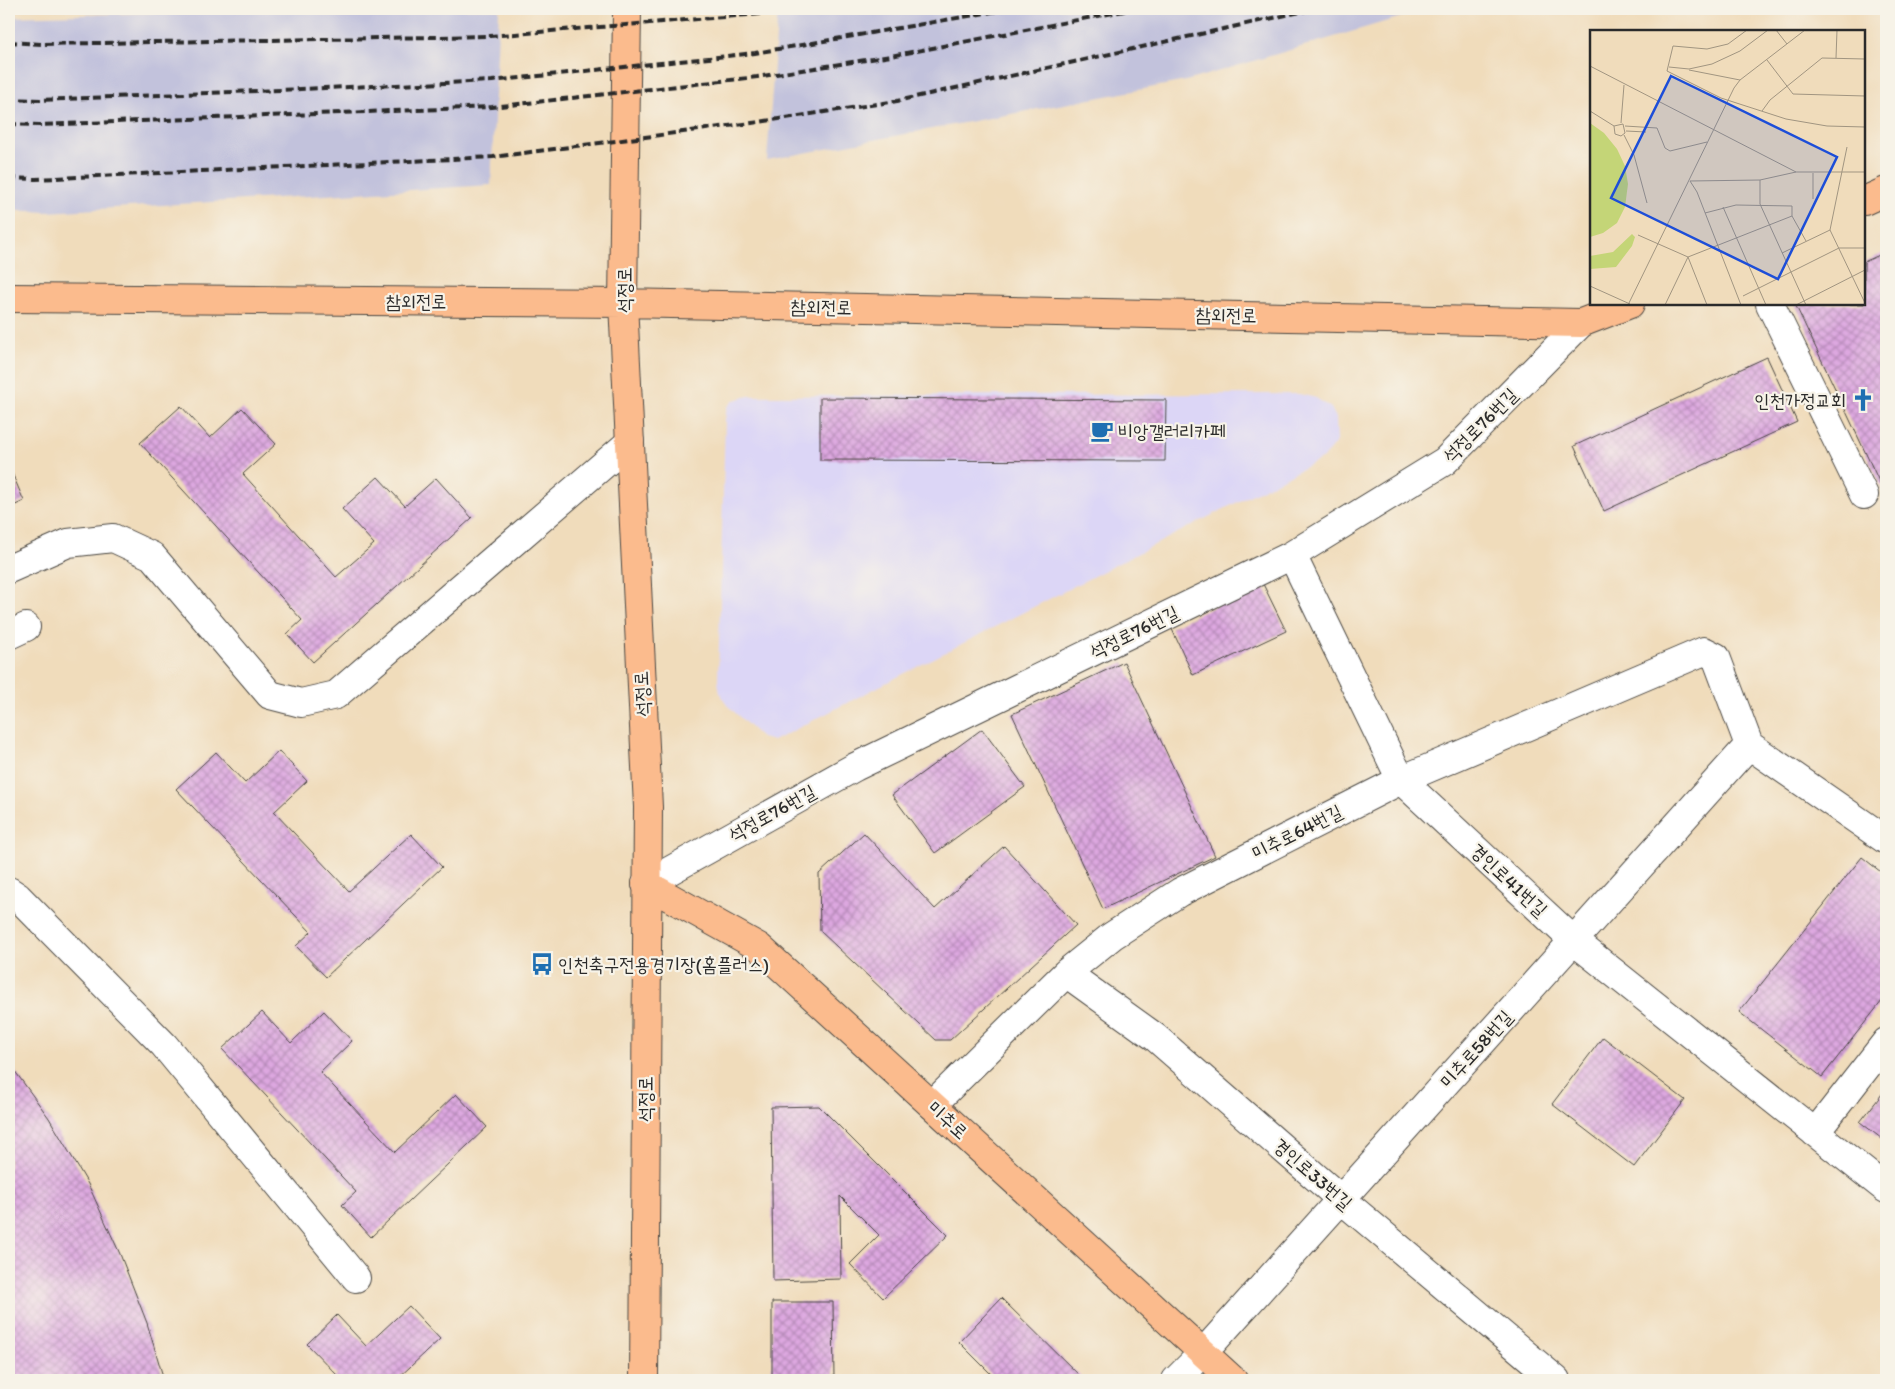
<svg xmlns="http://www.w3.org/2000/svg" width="1895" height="1389" viewBox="0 0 1895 1389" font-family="Itim,'Poor Story',sans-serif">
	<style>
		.built { fill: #dcd6f6 }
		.railway { fill: #c2c2dc }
		.building { fill: url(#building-cross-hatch) }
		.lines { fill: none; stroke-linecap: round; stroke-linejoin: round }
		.minor-casing { stroke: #494641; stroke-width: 30 }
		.major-casing { stroke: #494641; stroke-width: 30 }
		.minor { stroke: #fff; stroke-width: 28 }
		.major { stroke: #fbbb8d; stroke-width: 28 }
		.rail { stroke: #2b2b2b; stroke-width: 4; stroke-dasharray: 8 4; stroke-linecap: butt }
		.labels { text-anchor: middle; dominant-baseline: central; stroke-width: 4.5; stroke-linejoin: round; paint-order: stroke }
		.street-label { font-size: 19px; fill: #2b2b2b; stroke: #f7f3e8 }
		.poi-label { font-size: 19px; fill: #2b2b2b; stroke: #f7f3e8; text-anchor: start }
		.inset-road { fill: none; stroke: #a19581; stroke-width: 1 }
		.view { fill: #1d4ed8; fill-opacity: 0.15; stroke: #1d4ed8; stroke-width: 2.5 }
		.inset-edge { fill: none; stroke: #2b2b2b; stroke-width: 2.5 }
	</style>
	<defs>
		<pattern id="building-cross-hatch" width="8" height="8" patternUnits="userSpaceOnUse" patternTransform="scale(1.25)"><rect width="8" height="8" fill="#dda7e0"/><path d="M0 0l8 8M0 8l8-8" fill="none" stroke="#b388b6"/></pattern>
	</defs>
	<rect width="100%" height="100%" fill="#f7f3e8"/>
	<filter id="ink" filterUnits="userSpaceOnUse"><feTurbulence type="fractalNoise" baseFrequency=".02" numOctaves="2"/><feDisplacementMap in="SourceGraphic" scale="10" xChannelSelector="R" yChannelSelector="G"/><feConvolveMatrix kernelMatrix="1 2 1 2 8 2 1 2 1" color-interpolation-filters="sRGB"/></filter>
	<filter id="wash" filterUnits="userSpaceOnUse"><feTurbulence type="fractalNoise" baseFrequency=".0096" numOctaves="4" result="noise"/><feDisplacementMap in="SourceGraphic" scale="20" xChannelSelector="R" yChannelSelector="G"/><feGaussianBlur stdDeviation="1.12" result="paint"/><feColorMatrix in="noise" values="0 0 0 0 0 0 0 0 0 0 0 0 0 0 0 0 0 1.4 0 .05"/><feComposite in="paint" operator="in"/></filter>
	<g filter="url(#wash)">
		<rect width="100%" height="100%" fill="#f0dcbb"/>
		<!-- built -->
		<path class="built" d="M1299,394L1316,398L1331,408L1336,418L1337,441L1323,458L773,741L762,738L727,705L720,693L718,681L725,420L727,407L734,400L749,396Z"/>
		<!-- railway -->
		<path class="railway" d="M300,9H499L491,185L47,212L9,210V17Z
			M778,9H1428L1186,81L767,160Z"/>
		<g id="blocks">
			<!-- building -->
			<path class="building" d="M1886,252V496L1795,304H1864V262Z
				M1767,357L1797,422L1604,511L1574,446Z
				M820,398L1166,400L1165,461L820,460Z
				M181,406L210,438L242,408L276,444L243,474L336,577L374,544L342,509L378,477L405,506L436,478L472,518L313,662L287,634L302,620L140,443Z
				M9,466L24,501L9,508Z
				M1263,584L1286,631L1193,675L1171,627Z
				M1124,662L1215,856L1103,909L1012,714Z
				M982,729L1025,787L935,853L892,795Z
				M279,751L307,781L274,812L349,891L411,834L442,867L326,977L296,946L311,932L176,789L216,752L245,783Z
				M864,833L935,909L1004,846L1076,925L950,1040H936L820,931L819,874Z
				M1862,857L1886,876V996L1822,1077L1739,1012Z
				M324,1011L352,1041L320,1072L395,1152L456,1094L487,1127L371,1237L342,1205L356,1192L222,1049L262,1012L291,1043Z
				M1603,1037L1685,1100L1634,1167L1552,1104Z
				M9,1063L49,1118L88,1184L120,1254L147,1323L164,1380H9Z
				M1886,1089V1142L1860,1122Z
				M819,1106L948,1235L883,1298L850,1264L879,1235L840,1196L841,1279L773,1281L771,1107Z
				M1001,1298L1084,1380H997L959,1342Z
				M772,1302H833L834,1380H772Z
				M409,1306L440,1339L396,1380H331L337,1375L307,1344L337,1315L366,1346Z"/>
		</g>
	</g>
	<g filter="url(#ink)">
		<use href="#blocks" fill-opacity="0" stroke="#494641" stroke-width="1"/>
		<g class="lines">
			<defs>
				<path id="minor" d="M1770,304L1864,495
					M1292,555L1401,780L1574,941L1886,1189
					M9,569L68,543L113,538L152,556L270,695L301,703L336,695L630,442
					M9,635L26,627
					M646,884L855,767L1292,555L1445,461L1581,323
					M9,891L18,897L164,1045L356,1278
					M1066,973L1155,1037L1342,1200L1556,1380
					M932,1105L1066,973L1112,936L1180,892L1401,780L1704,651L1716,657L1749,745L1886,840
					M1815,1133L1886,1042
					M1176,1380L1203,1353L1749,745"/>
				<path id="major" d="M627,9L623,303L648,807L644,1380
					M1864,201L1886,191
					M9,298L623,303L1581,323L1630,304
					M646,884L759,947L1233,1380"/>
			</defs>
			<!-- minor casing -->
			<use href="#minor" class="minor-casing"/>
			<!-- major casing -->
			<use href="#major" class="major-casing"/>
			<!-- minor -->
			<use href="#minor" class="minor"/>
			<!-- major -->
			<use href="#major" class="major"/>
			<!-- rail -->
			<path class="rail" d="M9,42L43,44L490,36L760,14L793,9
				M9,99L40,100L492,81L755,53L1009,9
				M9,124L39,125L492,107L757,77L891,56L1134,9
				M9,178L36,179L493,157L759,122L897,101L1314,9"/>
		</g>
	</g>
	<!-- icons -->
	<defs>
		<symbol id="church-bare" viewBox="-9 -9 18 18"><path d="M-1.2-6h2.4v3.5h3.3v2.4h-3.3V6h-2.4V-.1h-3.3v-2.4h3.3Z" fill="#1f6fb2" stroke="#f7f3e8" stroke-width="2.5" paint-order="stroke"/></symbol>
		<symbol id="cafe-bare" viewBox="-9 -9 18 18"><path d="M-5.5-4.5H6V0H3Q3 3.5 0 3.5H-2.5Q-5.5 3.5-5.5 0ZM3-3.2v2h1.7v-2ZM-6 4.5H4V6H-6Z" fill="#1f6fb2" stroke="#f7f3e8" stroke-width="2.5" paint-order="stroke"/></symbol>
		<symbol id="bus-bare" viewBox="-9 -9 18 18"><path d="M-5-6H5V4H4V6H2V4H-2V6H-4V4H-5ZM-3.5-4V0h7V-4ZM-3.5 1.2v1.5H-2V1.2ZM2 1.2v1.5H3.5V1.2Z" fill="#1f6fb2" stroke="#f7f3e8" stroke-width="2.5" paint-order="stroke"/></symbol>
	</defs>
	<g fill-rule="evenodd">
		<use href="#church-bare" x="1847" y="384" width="32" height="32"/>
		<use href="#cafe-bare" x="1086" y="415" width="32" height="32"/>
		<use href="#bus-bare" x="526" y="948" width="32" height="32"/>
	</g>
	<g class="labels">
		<!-- street labels -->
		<g class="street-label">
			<text transform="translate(624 290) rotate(-90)">석정로</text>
			<text x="416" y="301">참외전로</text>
			<text transform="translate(821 307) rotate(1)">참외전로</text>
			<text transform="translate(1226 315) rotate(1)">참외전로</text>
			<text transform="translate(1480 425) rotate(-45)">석정로76번길</text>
			<text transform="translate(1134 632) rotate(-26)">석정로76번길</text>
			<text transform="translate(642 694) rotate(-93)">석정로</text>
			<text transform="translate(772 813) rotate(-29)">석정로76번길</text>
			<text transform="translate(1297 832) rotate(-27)">미추로64번길</text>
			<text transform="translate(1509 880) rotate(43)">경인로41번길</text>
			<text transform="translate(1476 1049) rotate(-48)">미추로58번길</text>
			<text transform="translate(645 1099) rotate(-90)">석정로</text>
			<text transform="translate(948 1120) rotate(42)">미추로</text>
			<text transform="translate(1313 1174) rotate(41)">경인로33번길</text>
		</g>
		<!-- poi labels -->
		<g class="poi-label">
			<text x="1846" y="400" text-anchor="end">인천가정교회</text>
			<text x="1118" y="431">비앙갤러리카페</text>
			<text x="558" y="964">인천축구전용경기장(홈플러스)</text>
		</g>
	</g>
	<!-- overview -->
	<g transform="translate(1590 30)">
		<rect width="275" height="275" fill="#f0dcbb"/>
		<path d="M42,204L45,207L42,216L26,237L0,239V226L23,222Z" fill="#c4d577"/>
		<path d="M0,93L14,103L27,119L35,136L38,154L35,177L27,193L13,203L0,207Z" fill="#c4d577"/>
		<path class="inset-road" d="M157,0L138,14L117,19L83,16L77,41L131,68L196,89L237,96L275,97M186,0L197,14M246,28L247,0M177,30L203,64L275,66M0,36L206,142H275M79,37L99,39L122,34L150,21L178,0M99,40L150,50M0,81L24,96L33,94L35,103L31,106L25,104L24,96M172,81L180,70L232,28L275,29M31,93L34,55M35,96L67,98L75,118L80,121L117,112M36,101L56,102M34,105L44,125L57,173M257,117L240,200L275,273M223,143V169M170,150V174L216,275M100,151L170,150L206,142M100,151L107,162L151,275M133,177L176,275M115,183L146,175L202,176V186L216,211M48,205L98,227L117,275M192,223L240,200M0,256L40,274M153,266L249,218H274M38,275L144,58L150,50L215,0M75,275L98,227L202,186M206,275L275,240"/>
		<path class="view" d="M81,46L247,127L188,249L21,168Z"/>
		<rect width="275" height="275" class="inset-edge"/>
	</g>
	<!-- margin -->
	<rect width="1895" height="1389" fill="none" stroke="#f7f3e8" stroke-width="30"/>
</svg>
